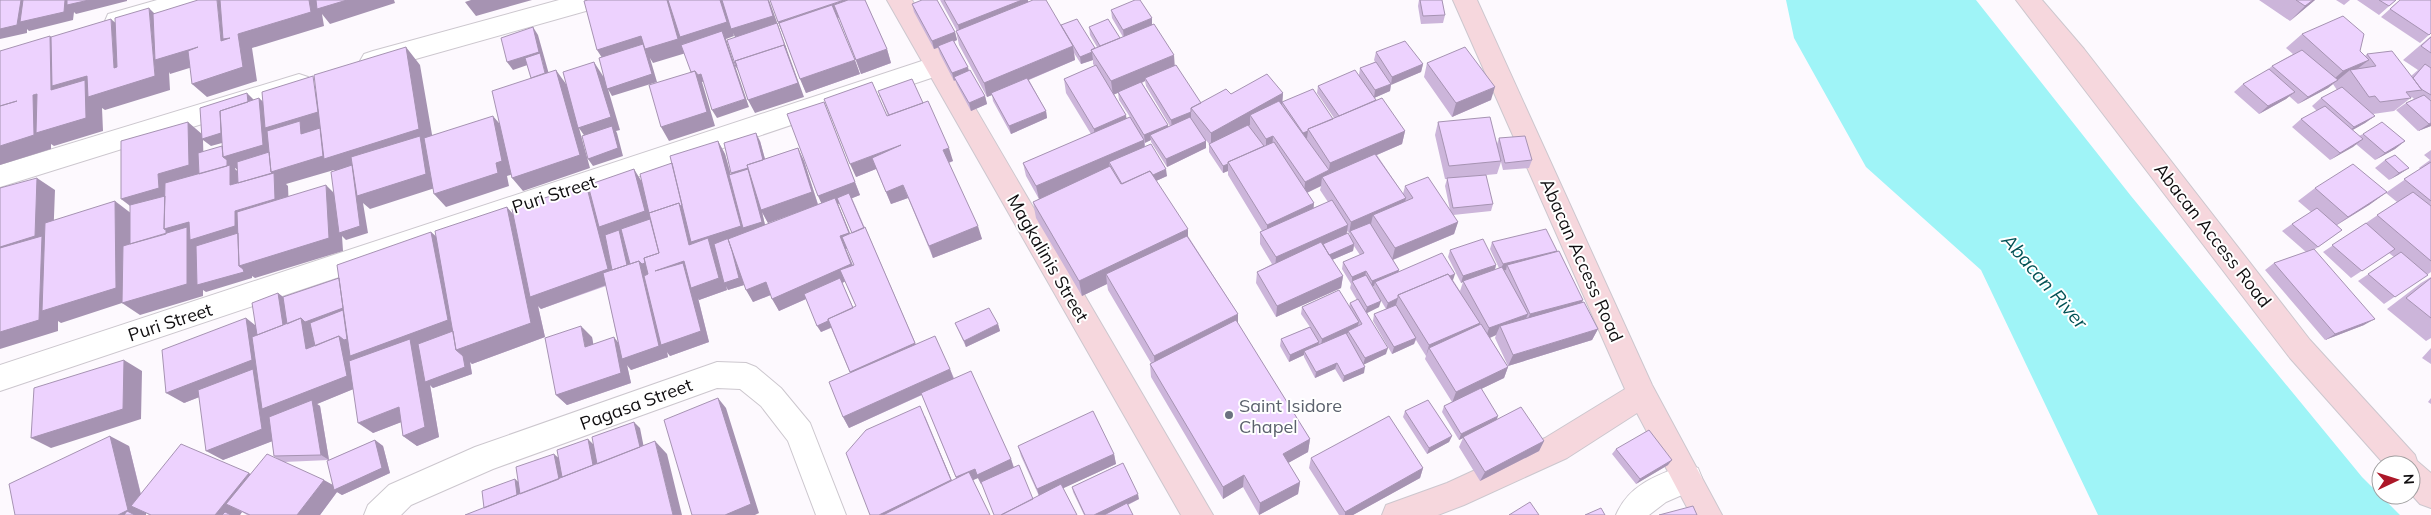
<svg xmlns="http://www.w3.org/2000/svg" width="2431" height="515" viewBox="0 0 2431 515" font-family="Mulish,sans-serif">
	<style>
		.water { fill: #9ff4f7 }
		.lines { fill: none; stroke-linecap: round; stroke-linejoin: round }
		.street-casing { stroke: #ccc7ce; stroke-width: 2 }
		.secondary-casing { stroke: #ccc7ce; stroke-width: 2 }
		.street { fill: #fff; fill-rule: evenodd }
		.secondary { fill: #f6d7dd; fill-rule: evenodd }
		.wall { fill: #ccb5da; fill-rule: evenodd }
		.shaded-wall { fill: #a693b2; fill-rule: evenodd }
		.building { fill: #edd2fe; stroke: #a693b2 }
		.worship-dot { fill: #6b7280; stroke: #fff; stroke-width: 2 }
		.labels { text-anchor: middle; dominant-baseline: central; stroke-width: 4; stroke-linejoin: round; paint-order: stroke }
		.street-label { font-size: 18px; fill: #0f0d0f; stroke: #fff }
		.worship-label { font-size: 18px; fill: #5b616d; stroke: #fff; text-anchor: start }
		.water-label { font-size: 19px; font-style: italic; fill: #025255; stroke: #fff }
	</style>
	<rect width="100%" height="100%" fill="#fdf9fe"/>
	<!-- water -->
	<path class="water" d="M1786,0H1976L2131,196L2362,477L2400,515H2098L1981,270L1866,167L1794,38Z"/>
	<g class="lines">
		<defs>
			<path id="street" d="M157,0H202L199,7L117,31L108,28L105,21L108,14Z
				M559,0H605L602,7L593,9L373,71L364,68L360,61L364,54L373,51Z
				M937,56L946,59L950,66L946,73L0,391V365Z
				M299,74L308,77L312,84L308,91L0,187V165Z
				M717,362L746,363L756,367L781,388L810,423L846,515H816L788,441L761,406L740,389L717,388L493,469L411,505L401,515H364L368,505L389,485L475,447Z
				M1687,464L1698,468L1702,478L1698,488L1666,502L1649,515H1616C1629,484 1658,475 1687,464Z"/>
			<path id="secondary" d="M887,0H912L1213,515H1181Z
				M1453,0H1477L1652,385L1722,515H1691L1637,413L1567,458L1464,505L1438,515H1382L1386,505L1447,483L1545,438L1625,389Z
				M2016,0H2042L2084,49L2310,340L2415,455L2417,461L2431,473V508L2420,504L2411,494V465H2385L2290,358Z"/>
		</defs>
		<!-- street casing -->
		<use href="#street" class="street-casing"/>
		<!-- secondary casing -->
		<use href="#secondary" class="secondary-casing"/>
		<!-- street -->
		<use href="#street" class="street"/>
		<!-- secondary -->
		<use href="#secondary" class="secondary"/>
	</g>
	<!-- wall -->
	<path class="wall" d="M865,0L887,49L891,63L861,74L839,18H838L860,74L806,93L778,22Z
		M940,0H1028V2L1061,26L1095,48L1097,47L1090,35L1089,27L1120,38L1123,37L1112,18L1111,10L1152,25L1174,65L1201,103L1231,94L1283,93L1282,102L1333,119L1334,118L1317,93L1318,86L1359,75L1360,68L1375,62L1374,60L1376,52L1423,64L1421,72L1391,84L1390,91L1374,98L1405,131L1402,144L1377,155L1403,194L1405,186L1450,210L1445,186L1447,179H1445L1435,135L1438,122L1497,144L1499,138L1532,160L1529,168L1503,170L1501,162L1497,174L1466,177L1493,204L1491,211L1453,215L1458,222L1454,234L1393,260L1399,270L1398,272L1453,280L1460,291L1463,282L1461,283L1448,257L1450,250L1496,265L1495,270L1499,268L1490,249L1492,242L1556,252L1583,300L1582,303L1598,329L1592,340L1508,366L1495,338L1496,335L1490,338L1508,367L1504,378L1481,389L1497,420L1544,441L1539,451L1480,481L1459,447L1463,438L1459,440L1442,412L1444,406L1452,402L1425,359L1426,356L1416,340L1414,344L1392,354L1373,321L1374,314L1386,309L1374,289V286L1373,287L1379,307L1367,313L1386,354L1364,364V373L1343,382L1335,369L1315,378L1304,357V355L1289,362L1280,346L1281,339L1310,327L1301,314L1302,307H1349L1350,303L1357,300L1350,288L1351,284L1342,269L1343,262L1360,255L1354,246L1353,251L1332,260L1343,276L1341,288L1276,317L1256,283L1257,272L1272,264L1260,244V232L1262,231L1228,175V171L1223,173L1209,152V144L1206,140V148L1167,167L1151,142V140L1145,142V147L1167,176L1156,181L1188,236L1238,314V324L1310,439L1308,452L1288,463L1300,482L1298,494L1259,515L1243,487L1223,499L1151,377L1150,364L1151,363L1108,290L1107,284L1082,296L1036,218L1033,202L1039,199L1026,176L1023,163L1091,134L1066,93L1064,79L1095,66L1093,64V60L1081,64L1074,53L1075,60L1029,80L1046,111L1047,118L1011,134L993,101L992,95L987,97L959,45L956,31H957ZM1145,81L1146,86L1170,126L1168,127V125L1142,83ZM1118,93L1119,100L1130,117L1127,119L1114,94ZM1321,186L1320,190L1328,202L1313,208L1307,193ZM1347,231L1350,234L1349,236L1346,234Z
		M1419,0H1442L1445,15L1443,23L1421,24L1418,6Z
		M2259,0H2315L2290,21Z
		M2336,0H2350L2344,5Z
		M2357,0H2396L2379,15Z
		M2400,0L2431,33L2420,43L2381,17Z
		M912,4L955,32L957,40L954,42L969,71L985,96L987,104L971,111L957,85L955,80L954,81L940,54L938,48L934,49L914,12Z
		M2302,34L2360,51L2365,56L2367,54L2411,76L2418,70L2403,60L2431,36V126L2418,131L2396,110L2406,103L2414,99L2412,97L2394,111L2373,114L2375,116L2365,123L2352,130L2359,136L2363,134L2405,141L2395,149L2375,160L2356,144L2330,160L2292,127L2301,119L2317,111L2312,106L2321,98L2337,90L2333,84L2338,80L2328,88L2298,104L2289,96L2286,99L2259,114L2234,92L2243,84L2265,72L2272,66L2293,54L2286,48Z
		M1427,63L1491,100L1452,117L1424,77Z
		M878,91L923,103L953,161L949,163L982,239L933,258L908,198L891,204L876,169L856,177L887,116H888Z
		M824,102L860,195L852,198L915,344L950,369L954,378L1011,459L1014,467L1033,499L1039,496L1021,456L1018,446L1114,454L1116,464L1063,488L1077,515L981,484L978,478L870,515L925,416L952,481L956,478L922,395L849,428L843,417L850,373L831,328L821,332L806,299L779,311L771,295L753,302L742,280L744,285L728,290L726,286L727,290L699,300L698,298L709,342L670,356L667,352L668,357L631,370L627,365L631,383L567,405L556,395L592,337L593,345L618,342L606,286L541,309L538,306L545,337L472,364L470,362L472,374L433,388L430,385L439,437L417,446L403,436L401,422L373,433L353,389L317,404L320,406L329,460L375,440L383,446L390,473L342,495L337,492L320,515H247L242,512L240,515H149L146,513V515H15L129,446L141,494L251,474L279,460L274,456L272,441L223,460L199,397L184,403L246,318L256,326L278,293L283,297L339,278L431,232L436,236L513,214L586,184L589,188L642,181L672,163L718,141L725,154L731,175L732,174L731,173L760,141L765,159L798,148L804,161L818,204L821,203ZM840,203L852,233L850,234L838,204ZM808,208L765,225L762,212L768,223ZM847,248L854,265H853L846,249ZM845,281L856,306L853,308L842,283ZM329,460L333,485L284,462Z
		M2431,150V272L2384,304L2358,281L2394,257L2389,253L2351,278L2323,252L2397,202L2386,193L2369,205L2337,225L2342,230L2314,250L2364,325L2325,340L2265,270L2274,263L2306,252L2282,231L2292,224L2311,212L2298,201L2315,188L2387,192L2420,169L2419,168L2430,160L2424,155Z
		M2385,160L2409,168L2398,175L2389,180L2375,168Z
		M2431,277V338L2426,341L2387,309L2421,283Z
		M955,323L998,324L1000,331L966,347Z
		M2431,348V364L2422,358Z
		M2431,398V404L2428,402Z
		M1405,411L1452,436L1449,442L1427,454L1403,417Z
		M1616,449L1668,465L1636,484L1612,454Z
		M1311,458L1423,468L1420,478L1353,515H1339L1309,468Z
		M1072,487L1139,499L1128,505L1133,515H1084L1073,492Z"/>
	<!-- shaded-wall -->
	<path class="shaded-wall" d="M21,0H127V1L76,14L74,12L73,20L29,31L27,29V33L0,39V29Z
		M217,0H222L238,34L309,0H394L395,3L330,24L322,14L324,26L252,48L257,81L207,97L192,84L221,41Z
		M471,0H532L476,16L465,2Z
		M667,0H769L804,97L755,113L748,100L740,74L736,67L738,43L733,33L734,36L726,39L749,107L717,118L712,110L745,99L687,51L683,43L686,53L653,63L650,58L657,82L612,96L608,89L620,130L616,131L617,133L623,156L593,166L588,159V141L579,128L590,168L523,191L512,178L556,70L566,84L594,62L603,76L606,64L597,50Z
		M844,0H864L834,5L839,18L784,36L778,22Z
		M1022,0H1028L1030,12L961,39L958,25Z
		M2313,0H2315L2290,21L2305,6Z
		M149,8L164,23L198,47L212,61L170,74L169,72L170,90L105,110L102,108L103,131L54,146L51,144V149L0,165V146L33,95L51,90L50,36L67,50L87,76H155Z
		M1152,18V26L1124,38L1123,30Z
		M111,19L127,33L130,82L114,68Z
		M533,27L538,35L552,85L546,77L542,60L513,70L507,62Z
		M955,32L957,40L934,49L932,41Z
		M1073,46L1075,60L992,95L991,93L992,95L987,97L984,83Z
		M406,47L420,65L434,146L438,187L370,209L363,203L368,233L346,240L342,236L343,251L255,278L252,276V278L206,292L203,290V296L140,315L122,303L61,323L58,321V331L0,349V195L37,178L55,190L53,243L115,201L132,214L138,212L121,199L158,174L188,122L203,135L247,93L255,101L233,140L211,146L203,140L204,176L223,157L259,98L274,112ZM235,168L238,170L245,178L235,169ZM334,170L341,176L339,198L326,185L289,212L288,186L286,184Z
		M887,49L891,63L861,74L856,60Z
		M1092,52L1093,60L1081,64L1080,57Z
		M1174,55L1175,69L1145,78V81L1113,95L1111,81Z
		M855,60L860,74L806,93L800,79Z
		M2369,60L2352,73L2350,70L2338,80L2327,85L2343,71Z
		M1423,64L1421,72L1391,85L1392,77Z
		M968,67L970,75L954,77L955,80L954,81L952,73Z
		M695,71L701,74L705,81L702,82L715,126L669,141L661,127Z
		M2338,80L2328,88L2298,104L2308,97Z
		M1391,84L1390,91L1374,98L1375,90Z
		M1495,87L1491,100L1452,117L1456,103Z
		M2295,92L2286,99L2259,114L2268,106Z
		M1283,93L1282,107L1250,115V125L1211,146V133Z
		M985,96L987,104L971,111L969,103Z
		M824,102L860,195L838,204L855,245L846,249L857,276L842,283L857,316L821,332L817,326L842,283L779,311L772,299L840,236L824,209L818,196Z
		M1046,111L1047,118L1011,134L1009,126Z
		M1191,112V119L1172,128L1171,120Z
		M1126,115L1128,128L1095,142L1094,129Z
		M493,116L504,129L513,174L507,176L509,186L446,207L434,194L496,163Z
		M2375,116L2365,123L2344,135L2354,127Z
		M2431,123V126L2418,131L2429,124Z
		M1168,125L1169,133L1150,135L1151,140L1145,143L1144,135Z
		M1308,131L1307,138L1302,141L1303,133Z
		M1405,131L1402,144L1328,176L1330,163Z
		M756,133L760,141L768,170L798,148L804,161L818,205L768,223L762,212L766,229L733,245L744,285L728,290L726,286L727,290L699,300L698,298L709,342L670,356L667,352L668,357L631,370L627,365L631,383L567,405L556,395L614,337L623,349L617,281L541,309L538,306L545,337L472,364L470,362L472,374L433,388L430,385L439,437L417,446L403,436L413,353L361,386L317,404L320,406L329,460L321,455L278,439L223,460L206,451L254,376L184,403L166,393L246,318L261,330L278,293L287,300L301,318L431,232L447,247L507,207L521,223L586,184L596,197L634,169L642,182L679,203L718,141L725,154L745,227L735,180L731,173Z
		M1273,136L1272,149L1266,152V139Z
		M2363,139L2353,147L2330,160L2340,153Z
		M1144,140L1145,153L1109,162L1110,168L1039,199L1036,186Z
		M1206,141V148L1167,167L1166,159Z
		M2405,141L2395,149L2375,160L2385,153Z
		M901,145L876,169L856,177L850,164Z
		M949,148L953,161L947,163L943,150Z
		M1228,164V171L1223,173V166Z
		M2409,168L2398,175L2389,180L2399,173Z
		M1166,169L1167,176L1125,195L1124,188Z
		M1329,170L1327,183L1322,177L1321,186L1304,194L1305,182Z
		M903,185L908,198L891,204L886,192Z
		M2387,192L2369,205L2330,229L2348,217Z
		M1406,198L1403,210L1373,215L1371,224L1352,233L1350,231L1349,234L1351,222Z
		M1314,203L1313,216L1267,237V225Z
		M1458,222L1454,234L1392,260L1395,248Z
		M1348,225L1346,238L1275,269L1276,257Z
		M978,226L982,239L933,258L929,246Z
		M865,227L920,354L856,383L850,372Z
		M1188,229V245L1106,274L1107,284L1082,296L1079,281Z
		M1354,244L1353,251L1327,262L1328,255Z
		M1557,251L1554,258L1507,265L1506,270L1500,271L1503,264Z
		M1496,265L1494,272L1463,281V282L1461,283L1463,276Z
		M1399,270L1397,277L1375,282L1374,286L1371,288L1372,281Z
		M1366,271L1365,278L1352,281V277Z
		M1455,274L1453,280L1400,297Z
		M1343,276L1341,288L1276,317L1277,306Z
		M766,282L773,294L753,302L746,290Z
		M1398,298L1396,305L1386,309L1388,303Z
		M1583,300L1577,312L1525,326L1530,314Z
		M1381,301L1379,307L1365,314L1367,307Z
		M1238,314V329L1155,370L1154,356Z
		M1528,314L1523,325L1500,326L1496,335L1485,340L1489,328Z
		M2375,319L2364,325L2325,340L2335,334Z
		M1359,322L1357,328L1348,331V333L1321,346L1322,339Z
		M1480,323L1476,334L1429,348L1426,356L1429,345Z
		M998,324L1000,331L966,347L964,341Z
		M581,326L592,337L596,358L585,347Z
		M1598,329L1592,340L1508,366L1513,355Z
		M1416,338L1414,344L1392,354L1394,347Z
		M1319,342L1318,348L1304,351V355L1289,362L1290,355Z
		M1388,348L1386,354L1363,365L1365,358Z
		M124,360L142,371L141,419L51,448L31,438Z
		M1337,363L1335,369L1315,378L1316,372Z
		M1365,367L1364,373L1343,382L1344,376Z
		M1508,367L1504,378L1452,403L1456,392Z
		M950,369L954,380L849,428L843,417Z
		M718,398L726,408L759,513L755,515H725Z
		M920,406L956,490L903,515H879Z
		M399,407L412,418L373,433L358,423Z
		M1498,416L1496,422L1459,440L1461,434Z
		M634,422L640,428L645,453L492,513L515,479L522,485L554,454L561,460L588,439L594,445Z
		M110,436L129,446L145,512L131,506L146,513V515H118Z
		M1452,436L1449,442L1427,454L1429,448Z
		M1310,439L1308,452L1281,467L1283,454Z
		M375,440L383,446L390,473L342,495L337,492L320,515H297L324,480L338,488Z
		M655,441L667,454L682,515H673Z
		M1544,441L1539,451L1480,481L1485,472Z
		M1114,454L1116,464L1040,499L1037,489Z
		M1011,459L1014,469L981,484L978,478L960,486L956,477L975,469Z
		M1672,460L1668,465L1636,484L1640,479Z
		M1423,468L1420,478L1353,515H1345V512Z
		M249,473L265,482L226,504L242,512L240,515H215Z
		M1244,475L1243,487L1223,499V487Z
		M1300,482L1298,494L1259,515L1260,503Z
		M1138,494L1139,499L1106,515H1094Z"/>
	<!-- building -->
	<path class="building" d="M0,0H21L17,25L0,29Z
		M23,0H65L64,12L20,22Z
		M67,0H89L67,5Z
		M198,0H217L221,41L230,38L223,39L220,0H309L311,12L238,34L243,67L192,84L188,51L198,47L155,60L153,14Z
		M316,0H347L317,9Z
		M588,0H667L678,39L645,49L641,36L597,50L584,1Z
		M668,0H720L727,22L680,37Z
		M722,0H768L773,16L731,29Z
		M770,0H844L778,22Z
		M848,0H865L887,49L856,60L834,5Z
		M922,0H937L955,32L932,41L912,4Z
		M944,0H1022L958,25Z
		M1033,0H1046L1073,46L984,83L956,31Z
		M1135,0H1140L1152,18L1123,30L1111,10Z
		M1420,0H1442L1445,15L1423,16Z
		M2296,0H2313L2305,6Z
		M2379,0H2396L2389,6Z
		M2400,0H2431V33L2429,35L2390,9Z
		M832,5L855,60L800,79L779,23Z
		M149,8L155,76L88,97L87,76L52,86L51,37L111,19L114,68L117,67L115,18Z
		M2343,16L2364,34L2360,51L2369,60L2343,71L2302,34Z
		M1077,19L1095,48L1091,50L1092,52L1080,57L1061,25Z
		M1108,19L1120,38L1100,46L1089,27Z
		M777,23L786,49L784,45L735,61L737,66L736,67L727,40Z
		M1154,24L1174,55L1111,81L1091,50Z
		M533,27L539,52L507,62L501,38Z
		M722,31L745,99L712,110L701,74L698,75L695,71L691,72L681,45Z
		M50,36L51,90L85,80L86,118L36,133L37,94L33,95L34,135L0,146V106L17,101L0,106V51Z
		M2431,37V53L2421,46Z
		M953,40L968,67L952,73L938,46Z
		M1405,41L1423,64L1392,77L1376,52Z
		M643,44L652,74L607,89L599,58Z
		M784,45L798,83L748,100L735,61Z
		M406,47L419,129L324,159L314,75Z
		M1465,47L1495,87L1456,103L1427,63Z
		M2302,50L2338,80L2308,97L2272,66Z
		M2392,51L2422,90L2406,92L2411,98L2380,102L2375,96L2369,97L2350,70L2376,66L2367,54Z
		M540,53L545,73L531,78L525,58Z
		M594,62L611,117L578,128L563,72Z
		M1376,62L1391,84L1375,90L1360,68Z
		M2425,64L2431,68V95L2421,89L2413,78Z
		M1096,65L1126,115L1094,129L1064,79Z
		M1176,65L1201,103L1191,108V112L1171,120L1145,78Z
		M2269,69L2295,92L2268,106L2243,84Z
		M556,70L580,155L512,178L492,91Z
		M970,70L985,96L969,103L954,77Z
		M1355,70L1376,100L1339,116L1318,86Z
		M695,71L707,112L661,127L649,85Z
		M1267,74L1283,93L1211,133L1191,108L1226,89L1231,94Z
		M313,76L318,112L265,128L262,92Z
		M1027,78L1046,111L1009,126L991,93Z
		M912,79L923,103L889,115L878,91Z
		M872,82L887,116L928,101L949,148L943,150L978,226L929,246L903,185L886,192L872,158L901,145L850,164L824,99Z
		M1141,82L1168,125L1144,135L1118,92Z
		M2342,87L2375,116L2354,127L2321,98Z
		M1313,89L1333,119L1308,129V131L1303,133L1282,102Z
		M247,93L248,102L220,111L221,133L202,139L200,108Z
		M2424,95L2431,101V123L2429,124L2406,103Z
		M259,98L263,145L223,157L220,111Z
		M1382,98L1405,131L1330,163L1308,129Z
		M1279,101L1329,170L1305,182L1273,136L1266,139L1250,115Z
		M824,102L855,182L818,196L787,114Z
		M2325,106L2363,139L2340,153L2301,119Z
		M493,116L502,161L496,163L498,173L434,194L424,138Z
		M1130,117L1144,140L1036,186L1023,163Z
		M1190,117L1206,141L1166,159L1150,135Z
		M1490,117L1501,161L1449,166L1438,122Z
		M300,121L301,134L320,128L323,156L271,172L267,131Z
		M188,122L189,165L158,174L159,188L121,199V141Z
		M2382,122L2405,141L2385,153L2363,134Z
		M1248,125L1264,146L1228,162V164L1223,166L1209,144Z
		M612,126L618,148L588,159L582,136Z
		M756,133L763,160L747,165L748,168L731,173L724,143Z
		M420,136L426,174L357,196L351,157Z
		M1525,136L1532,160L1505,163L1499,138Z
		M718,141L741,226L691,242L670,156Z
		M1274,142L1314,203L1267,225L1228,162Z
		M1151,144L1166,169L1153,175L1150,171L1122,184L1109,162Z
		M222,146L223,157L227,160V166L199,174L198,153Z
		M798,148L812,192L761,210L747,165Z
		M269,152L271,172L272,173L238,183L237,162Z
		M1375,154L1406,198L1351,222L1322,177Z
		M2395,155L2409,168L2399,173L2385,160Z
		M2431,162V201L2404,179Z
		M672,163L682,205L680,206L679,203L649,213L640,174Z
		M2353,164L2387,192L2348,217L2315,188Z
		M230,165V185L274,173L275,199L235,211V226L190,240L189,222L164,229L165,183Z
		M352,165L360,226L339,233L331,172Z
		M1110,166L1121,184L1150,171L1188,229L1079,281L1033,202Z
		M634,169L645,211L599,227L588,185Z
		M748,169L762,222L743,228L729,175Z
		M1486,175L1493,204L1453,208L1447,178Z
		M1428,177L1458,222L1395,248L1373,215L1413,198L1405,186Z
		M37,178L35,236L0,247V188Z
		M586,184L608,269L530,297L512,209Z
		M326,185L329,238L239,266L237,212Z
		M2413,192L2431,206V261L2377,215Z
		M849,193L864,228L852,233L837,198Z
		M165,196L164,229L166,230V234L130,244V205Z
		M835,198L849,233L840,236L851,264L772,299L766,282L746,290L728,239Z
		M1332,200L1348,225L1276,257L1260,232Z
		M115,201L116,288L42,311L45,223Z
		M679,203L689,245L708,238L719,278L691,288L684,261L655,271L683,263L701,331L661,345L644,276L648,274L644,258L659,253L649,213Z
		M507,207L531,323L456,350L435,231Z
		M2317,208L2342,230L2318,247L2292,224Z
		M650,219L659,253L644,258L645,263L642,264L639,261L630,264L621,229Z
		M1370,223L1399,270L1372,281L1366,271L1352,277L1343,262L1364,253L1350,231Z
		M2366,223L2395,249L2362,271L2332,245Z
		M187,227V284L122,303L123,246Z
		M865,227L915,343L850,372L828,319L856,306L840,270L854,265L842,237Z
		M1546,229L1557,251L1503,264L1492,242Z
		M619,230L627,265L612,270L605,235Z
		M431,232L448,320L350,356L337,265Z
		M238,233L239,266L243,269L244,272L197,285L196,246Z
		M1348,233L1354,244L1329,255L1323,244Z
		M42,236L39,320L0,332V248Z
		M1187,236L1238,314L1154,356L1106,274Z
		M729,238V239H728L732,251L739,278L724,283L714,244Z
		M1483,239L1496,265L1463,276L1450,250Z
		M1321,242L1343,276L1277,306L1257,272Z
		M2314,249L2375,319L2335,334L2274,263Z
		M1559,251L1583,300L1530,314L1507,265Z
		M2401,252L2428,275L2395,297L2368,274Z
		M1442,253L1455,274L1450,276L1448,274L1398,295V298L1388,303L1375,282Z
		M639,261L659,346L622,359L603,273Z
		M1502,267L1528,314L1489,328L1463,281Z
		M1448,274L1480,323L1429,345L1398,295Z
		M1366,275L1381,301L1367,307L1352,281Z
		M339,278L343,308L305,322L301,318L287,324L283,297Z
		M840,278L853,308L828,319V321L817,326L804,294Z
		M2431,278V318L2406,298Z
		M1339,290L1359,322L1322,339L1302,307Z
		M278,293L283,325L257,335L252,303Z
		M1358,299L1388,348L1365,358L1348,331L1362,324L1350,303Z
		M1584,302L1598,329L1513,355L1500,326Z
		M1396,305L1416,338L1394,347L1374,314Z
		M989,308L998,324L964,341L955,323Z
		M343,310L347,339L344,340L339,336L315,346L310,323Z
		M246,318L252,360L166,393L162,350Z
		M301,318L306,349L339,336L347,376L262,409L252,337Z
		M1236,320L1310,439L1283,454L1300,482L1260,503L1244,475L1223,487L1150,364Z
		M1481,324L1508,367L1456,392L1429,348Z
		M581,326L585,347L614,337L621,373L556,395L545,338Z
		M1310,327L1319,342L1290,355L1281,339Z
		M453,331L456,350L463,356L465,367L425,382L418,344Z
		M1346,333L1365,367L1344,376L1337,363L1316,372L1304,351Z
		M935,336L950,369L843,417L829,382Z
		M410,339L425,427L403,436L399,407L358,423L349,361Z
		M124,360L123,409L31,438L34,388Z
		M253,369L262,429L206,451L198,390Z
		M971,371L1011,459L977,475L975,469L956,477L921,393Z
		M1481,388L1498,416L1461,434L1444,406Z
		M718,398L751,504L725,515H692L664,420Z
		M312,400L321,455L274,456L269,417Z
		M1428,400L1452,436L1429,448L1405,411Z
		M920,406L951,480L879,515H870L846,453L866,430Z
		M1521,407L1544,441L1485,472L1463,437Z
		M1093,411L1114,454L1037,489L1018,446Z
		M1389,416L1423,468L1345,512L1311,458Z
		M634,422L640,447L597,464L592,437Z
		M1649,430L1672,460L1640,479L1616,449Z
		M110,436L128,510L118,515H15L9,484Z
		M588,439L593,465L562,477L557,450Z
		M375,440L382,468L334,490L327,461Z
		M655,441L673,515H465Z
		M181,444L249,473L215,515H151L131,506Z
		M267,454L324,480L297,515H250L226,504Z
		M554,454L559,479L520,494L516,467Z
		M1123,463L1138,494L1094,515H1085L1072,487Z
		M1019,465L1033,499L1001,515H994L981,482Z
		M969,472L990,515H883Z
		M515,479L517,495L484,508L482,491Z
		M1061,484L1077,515H1001Z
		M1530,502L1539,515H1509Z
		M1127,503L1133,515H1104Z
		M1693,506L1697,515H1659Z
		M1601,508L1605,515H1585Z
		M127,511L135,515H124Z
		M225,512L231,515H222Z"/>
	<!-- markers -->
	<circle class="worship-dot" cx="1229" cy="415" r="5"/>
	<g class="labels">
		<!-- street labels -->
		<g class="street-label">
			<text transform="translate(554 194) rotate(-18)">Puri Street</text>
			<text transform="translate(2213 235) rotate(52)">Abacan Access Road</text>
			<text transform="translate(1048 258) rotate(60)">Magkalinis Street</text>
			<text transform="translate(1582 260) rotate(66)">Abacan Access Road</text>
			<text transform="translate(170 322) rotate(-18)">Puri Street</text>
			<text transform="translate(636 404) rotate(-20)">Pagasa Street</text>
		</g>
		<!-- worship labels -->
		<g class="worship-label">
			<text x="1239" y="405">Saint Isidore<tspan x="1239" dy="21">Chapel</tspan></text>
		</g>
		<!-- water labels -->
		<g class="water-label">
			<text transform="translate(2045 281) rotate(49)">Abacan River</text>
		</g>
	</g>
	<!-- north arrow -->
	<g transform="translate(2396 480) rotate(86)"><circle r="24" fill="#ffffff" stroke="#9f9e9f"/>
	<path d="M0-4L9 19L0 12L-9 19Z" fill="#ac1728"/>
	<text y="-8" font-size="14" font-weight="bold" text-anchor="middle" fill="#0f0d0f">N</text>
	</g>
</svg>
